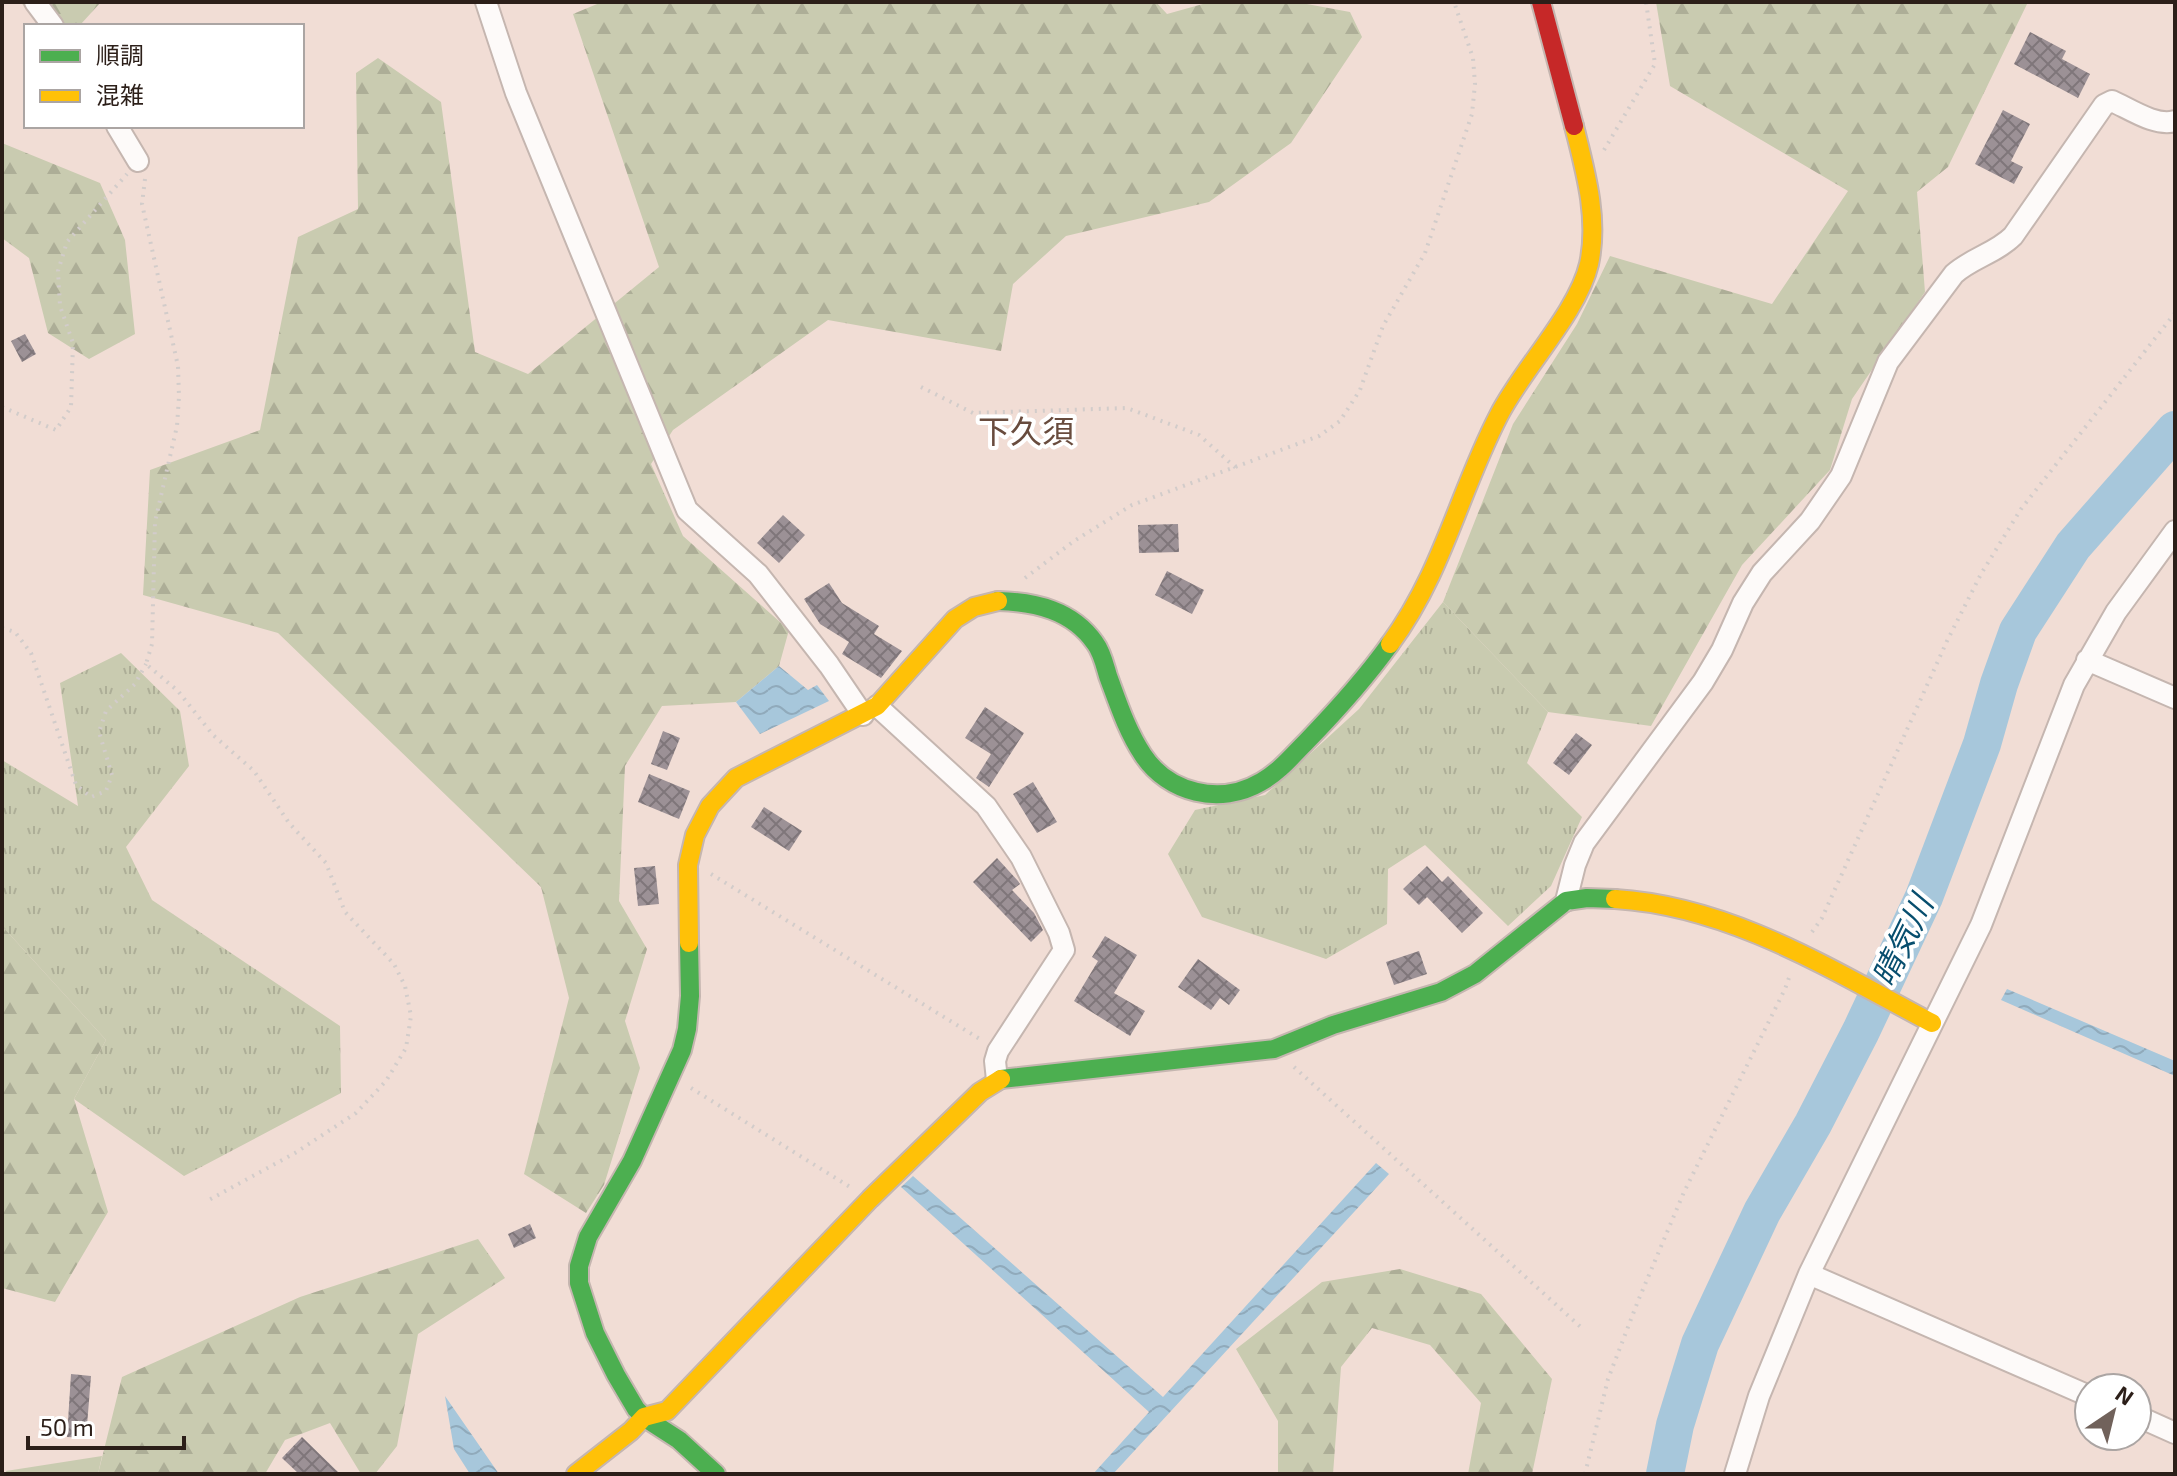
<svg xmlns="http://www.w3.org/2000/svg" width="2177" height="1476" viewBox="0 0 2177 1476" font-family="'Exo 2','Noto Sans JP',sans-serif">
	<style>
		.grass { fill: url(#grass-tufts) }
		.forest { fill: url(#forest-firs) }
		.garden { fill: #c9cbb0 }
		.water { fill: url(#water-waves) }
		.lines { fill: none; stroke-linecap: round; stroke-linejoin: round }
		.river { stroke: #a7c7db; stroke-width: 38 }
		.building { fill: url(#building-cross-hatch) }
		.street-casing { stroke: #c5b6b0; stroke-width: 24 }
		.fast-casing { stroke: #c5b6b0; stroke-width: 22 }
		.slow-casing { stroke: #c5b6b0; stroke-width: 22 }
		.jam-casing { stroke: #c5b6b0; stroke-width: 22 }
		.path { stroke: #d2ccca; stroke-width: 4; stroke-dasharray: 2 6; stroke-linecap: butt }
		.street { stroke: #fdfaf9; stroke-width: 20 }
		.fast { stroke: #4caf50; stroke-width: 18 }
		.slow { stroke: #ffc107; stroke-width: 18 }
		.jam { stroke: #c62828; stroke-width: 18 }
		.labels { text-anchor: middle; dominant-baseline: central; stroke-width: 8; stroke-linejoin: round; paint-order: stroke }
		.neighbourhood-label { font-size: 32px; fill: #684b3d; stroke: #fff }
		.water-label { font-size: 32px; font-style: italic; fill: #074e6e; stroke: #fff }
	</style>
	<defs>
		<pattern id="grass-tufts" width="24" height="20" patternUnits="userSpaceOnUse" patternTransform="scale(2)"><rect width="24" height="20" fill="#c9cbb0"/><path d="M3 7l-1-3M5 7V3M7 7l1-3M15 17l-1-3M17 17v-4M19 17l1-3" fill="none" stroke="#adae97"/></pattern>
		<pattern id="forest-firs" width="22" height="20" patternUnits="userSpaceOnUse" patternTransform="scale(2)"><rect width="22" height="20" fill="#c9cbb0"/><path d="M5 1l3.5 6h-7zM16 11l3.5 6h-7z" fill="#adae97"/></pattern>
		<pattern id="water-waves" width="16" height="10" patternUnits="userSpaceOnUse" patternTransform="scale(2)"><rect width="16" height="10" fill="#a7c7db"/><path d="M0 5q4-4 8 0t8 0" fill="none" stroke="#90aabb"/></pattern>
		<pattern id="building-cross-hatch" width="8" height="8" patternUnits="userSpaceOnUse" patternTransform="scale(2)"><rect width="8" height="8" fill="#9c9196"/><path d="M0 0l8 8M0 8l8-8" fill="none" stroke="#7f767a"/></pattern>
	</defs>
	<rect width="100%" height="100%" fill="#f1ddd5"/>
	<!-- grass -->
	<path class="grass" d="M1443,602L1548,712L1527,763L1582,817L1551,886L1508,926L1425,845L1388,869L1387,924L1326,959L1202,917L1168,854L1195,810L1265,795L1359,709Z
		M121,653L180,711L189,766L126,847L152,900L340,1026L341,1093L184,1176L74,1099L106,1040L2,926V760L78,806L60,683Z"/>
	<!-- forest -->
	<path class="forest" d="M20,2H101L81,24L41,22Z
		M602,2H1156L1167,14L1210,2H1296L1350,12L1362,37L1291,143L1209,202L1066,236L1013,284L1001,351L828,320L673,430L651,464L683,536L789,630L779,666L736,702L662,706L625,766L619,901L647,949L625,1021L640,1068L604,1185L586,1213L524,1174L569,998L541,887L278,633L143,595L150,470L260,430L298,237L358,209L356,73L378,58L441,102L475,352L528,374L659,267L573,14Z
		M1656,2H2028L1948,167L1917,192L1925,292L1852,399L1830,470L1742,565L1651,726L1548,712L1443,602L1513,424L1577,324L1610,256L1772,304L1848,191L1670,86Z
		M2,143L100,183L125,240L135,334L89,359L48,333L29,258L2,238Z
		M2,926L106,1040L74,1099L108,1212L55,1302L2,1288Z
		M478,1239L505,1278L418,1334L397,1446L375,1474H361L330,1423L285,1440L265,1474H98L122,1377L300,1297Z
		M1400,1269L1481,1294L1552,1379L1532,1474H1468L1481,1403L1430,1345L1372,1328L1341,1367L1333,1474H1278V1421L1236,1349L1322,1282Z"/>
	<!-- garden -->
	<path class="garden" d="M102,1456L98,1474H7L6,1471Z"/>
	<!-- water -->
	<path class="water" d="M779,666L808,690L817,685L829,701L760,734L736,702Z
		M2007,989L2175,1061V1076L2001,1000Z
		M1376,1163L1389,1174L1113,1474H1093L1149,1412L901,1187L913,1176L1163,1397Z
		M445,1396L499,1474H470L454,1449Z"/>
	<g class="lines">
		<!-- river -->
		<path class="river" d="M1665,1474L1675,1425L1700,1344L1762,1212L1813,1124L1861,1031L1924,897L1982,744L1999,684L2018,631L2073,546L2175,430"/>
	</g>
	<!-- building -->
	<path class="building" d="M2030,32L2066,51L2062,59L2090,74L2078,98L2014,64Z
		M2003,110L2030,124L2011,161L2023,167L2014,184L1975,164Z
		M25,334L36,354L22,362L11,341Z
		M783,515L805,535L779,563L757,543Z
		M1178,524L1179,552L1139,553L1138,525Z
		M1167,571L1204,590L1192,614L1155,595Z
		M829,583L842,603L879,626L874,634L902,651L881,678L842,654L849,642L820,624L804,599Z
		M985,707L1024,733L989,787L976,778L991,754L965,738Z
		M663,731L680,738L667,770L651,764Z
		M1576,733L1592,745L1569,775L1553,763Z
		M649,774L690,791L679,819L638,802Z
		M1033,782L1057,822L1037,833L1013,794Z
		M764,807L802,831L789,851L751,827Z
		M997,858L1018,881L1020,884L1012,890L1034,913L1043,930L1031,942L973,882Z
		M655,866L659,904L638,906L634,868Z
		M1427,866L1442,882L1448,876L1483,913L1462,933L1427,897L1419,905L1403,889Z
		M1105,936L1137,955L1114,993L1145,1011L1130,1036L1074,1001L1098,961L1092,957Z
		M1419,951L1427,974L1394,985L1386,962Z
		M1198,959L1240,990L1229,1005L1220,998L1211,1010L1178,987Z
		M530,1224L536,1238L514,1248L508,1234Z
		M71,1374L91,1376L86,1438L67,1437Z
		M302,1437L340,1474H299L282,1458Z"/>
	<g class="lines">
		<defs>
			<path id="street" d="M35,2L53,26
				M486,2L516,93L687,510L758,574L829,665L863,715
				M117,126L138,161
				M2087,660L2175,698
				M877,706L986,806L1021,857L1059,933L1064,950L998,1051L995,1061L997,1080
				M1566,901L1575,865L1584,843L1703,682L1722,650L1743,603L1762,573L1810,521L1841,476L1888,362L1954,274C1972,258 1996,253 2013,236L2104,105L2112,101C2130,109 2156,127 2175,121
				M1809,1274L2089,1396
				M2137,1416L2175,1433
				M1735,1474L1759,1396L1809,1274L1981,925L2074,685L2116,612L2175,531"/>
			<path id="fast" d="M998,601C1035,602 1072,610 1095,643C1102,652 1105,666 1108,676C1118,703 1127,731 1143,755C1168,793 1220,806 1261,782C1279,772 1292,756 1306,742C1336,711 1365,679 1390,644
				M689,943L690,996L687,1029L682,1050L632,1161L588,1237L579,1266V1283L595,1333L616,1375L636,1409L645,1418L679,1440L716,1474
				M1001,1079L1274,1049L1333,1025L1441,992L1475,974L1566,901L1587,898L1615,899"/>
			<path id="slow" d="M1390,644C1443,572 1459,492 1499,415C1523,368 1578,312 1589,264C1599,218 1585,170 1574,126
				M1615,899C1731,906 1832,970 1932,1023
				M689,943L688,865L695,835L710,806L736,778L877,706L955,619L974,607L998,601
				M576,1474L631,1431L644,1417L667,1411L870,1199L980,1092L1001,1079"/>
			<path id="jam" d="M1541,2L1574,126"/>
		</defs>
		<!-- street casing -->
		<use href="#street" class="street-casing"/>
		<!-- fast casing -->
		<use href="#fast" class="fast-casing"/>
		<!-- slow casing -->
		<use href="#slow" class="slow-casing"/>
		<!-- jam casing -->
		<use href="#jam" class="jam-casing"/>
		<!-- path -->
		<path class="path" d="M1604,150L1655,64L1646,2
			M145,179L142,204L178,366L179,397L177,426L155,522L152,644L146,664L178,691L213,735L254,771L289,823L326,863L345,912L394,964L405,986L411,1016L406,1048L386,1081L356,1113L295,1153L207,1201
			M921,387L973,413L1127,408L1199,435L1236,468
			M2,407L56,430L71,407L73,343L60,306L58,271L67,242L127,174
			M1025,578L1074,541L1132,505L1319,436L1340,421L1360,390L1383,326L1425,253L1472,114L1475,84L1473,58L1454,2
			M2,628L15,632L31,653L76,785L91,797L106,791L112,775L99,732L106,711L135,684L146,664
			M711,874L983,1041
			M1812,932L1822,918L1947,641L1981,574L2021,509L2175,313
			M1294,1067L1584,1330
			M691,1088L850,1187
			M1585,1474L1608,1379L1638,1301L1684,1192L1785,989L1790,975"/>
		<!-- street -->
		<use href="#street" class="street"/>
		<!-- fast -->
		<use href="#fast" class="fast"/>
		<!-- slow -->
		<use href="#slow" class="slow"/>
		<!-- jam -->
		<use href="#jam" class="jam"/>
	</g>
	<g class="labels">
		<!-- neighbourhood labels -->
		<g class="neighbourhood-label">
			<text x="1026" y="430">下久須</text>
		</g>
		<!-- water labels -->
		<g class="water-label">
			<text transform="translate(1901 940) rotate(-64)">晴気川</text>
		</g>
	</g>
	<!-- border -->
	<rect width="2177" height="1476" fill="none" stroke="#2c1f19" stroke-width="8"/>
	<!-- legend -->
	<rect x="24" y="24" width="280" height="104" fill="#ffffff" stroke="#aba5a3" stroke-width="2"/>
	<rect x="40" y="50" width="40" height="12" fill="#4caf50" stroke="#aba5a3" stroke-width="2"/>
	<text x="96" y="64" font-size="24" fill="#2c1f19">順調</text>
	<rect x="40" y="90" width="40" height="12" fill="#ffc107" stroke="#aba5a3" stroke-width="2"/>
	<text x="96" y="104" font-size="24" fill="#2c1f19">混雑</text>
	<!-- north arrow -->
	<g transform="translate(2113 1412) rotate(35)"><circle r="38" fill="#ffffff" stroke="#aba5a3" stroke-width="2"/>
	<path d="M0-6L14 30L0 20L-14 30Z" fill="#71625b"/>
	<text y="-12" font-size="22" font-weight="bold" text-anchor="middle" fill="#2c1f19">N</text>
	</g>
	<!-- scale -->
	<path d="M28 1436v12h156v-12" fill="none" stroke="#2c1f19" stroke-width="4"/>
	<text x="40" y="1436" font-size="24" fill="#2c1f19" stroke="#ffffff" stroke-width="6" paint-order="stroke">50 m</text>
</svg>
